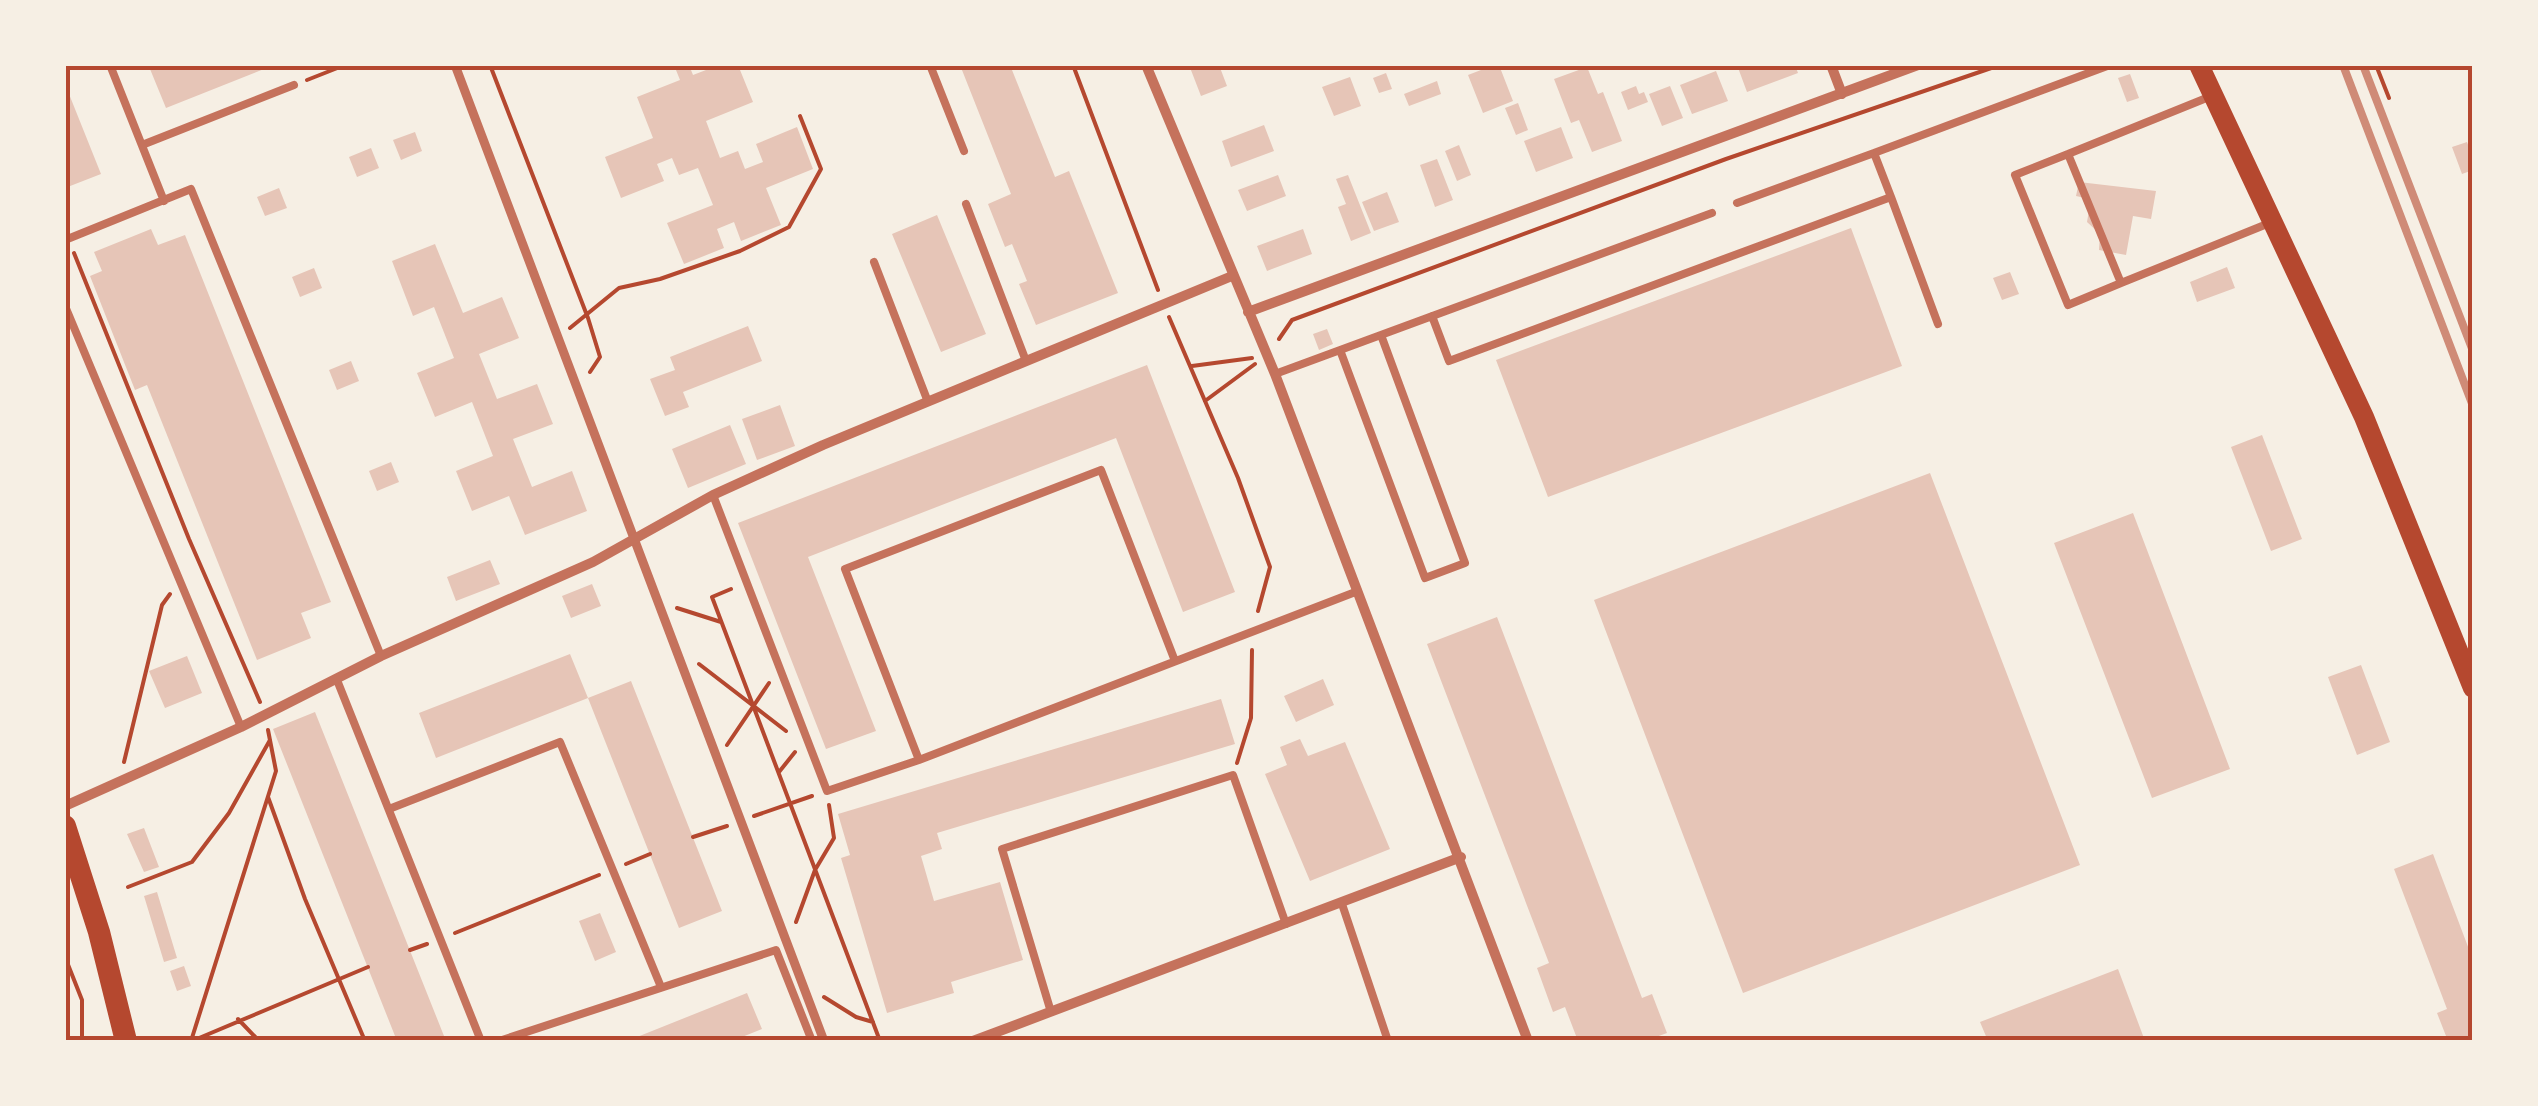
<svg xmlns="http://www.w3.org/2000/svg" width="2538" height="1106" viewBox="0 0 2538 1106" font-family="'Golos Text',sans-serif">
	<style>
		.building { fill: #e6c5b7 }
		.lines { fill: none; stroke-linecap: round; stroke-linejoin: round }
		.path { stroke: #b5482f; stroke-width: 4 }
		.service { stroke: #c5725c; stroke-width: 8 }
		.pedestrian { stroke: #c5725c; stroke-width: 9 }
		.minor { stroke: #c5725c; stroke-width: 10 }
		.secondary { stroke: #b5482f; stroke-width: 20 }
		.primary { stroke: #b5482f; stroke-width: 22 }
		.rail { stroke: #cf8b77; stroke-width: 8 }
		.neatline { fill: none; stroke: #b5482f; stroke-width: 4 }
	</style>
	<rect width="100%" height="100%" fill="#f6efe4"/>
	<!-- building -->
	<path class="building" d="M162,65H274L166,108L150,69Z
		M674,65H689L693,75L719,65H738L753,102L706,121L720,158L738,151L745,169L763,162L756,144L797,127L813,169L766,188L781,225L741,241L734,222L717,229L724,248L684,264L667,223L713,205L698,168L679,175L672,158L657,164L664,181L621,198L605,157L653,138L637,97L680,80Z
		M960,65H1010L1055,177L1069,171L1118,293L1036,325L1019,284L1027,281L1012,244L1005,247L988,204L1011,194Z
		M1189,65H1219L1227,86L1201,96Z
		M1494,65H1499L1513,101L1483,113L1468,75Z
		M1737,65H1795L1798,73L1747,92Z
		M1587,67L1598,94L1603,92L1622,141L1592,152L1579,120L1571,123L1554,79Z
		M1716,71L1728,101L1692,114L1680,85Z
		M1386,73L1392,89L1379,93L1373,78Z
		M2130,74L2139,98L2127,102L2118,78Z
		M1350,77L1361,106L1334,116L1322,87Z
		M1437,81L1441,94L1409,106L1404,94Z
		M65,84L101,174L65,188Z
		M1636,86L1639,94L1644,92L1648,102L1628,110L1621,92Z
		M1670,86L1683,118L1662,126L1649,94Z
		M1518,103L1528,130L1516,135L1505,108Z
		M1264,125L1274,151L1231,167L1222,141Z
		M1561,127L1573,158L1536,172L1524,141Z
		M415,132L422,151L401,160L393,140Z
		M2467,142L2473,158V170L2462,174L2452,147Z
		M1459,145L1471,175L1457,181L1445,151Z
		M371,148L379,168L357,177L349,157Z
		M1437,159L1453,200L1435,207L1420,165Z
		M1278,175L1286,196L1247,211L1238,190Z
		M1348,175L1371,233L1351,241L1338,207L1346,204L1336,179Z
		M2079,182L2156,191L2151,219L2133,216L2126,255L2099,250L2100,234L2087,222L2089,210L2085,198L2076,196Z
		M279,188L287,208L265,216L257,197Z
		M1387,192L1399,222L1374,231L1362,202Z
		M937,215L986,334L941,352L892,234Z
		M1851,228L1902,366L1548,497L1496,360Z
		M151,229L158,245L185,235L331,602L301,613L311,638L257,660L147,385L135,390L90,276L102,271L94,252Z
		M1303,229L1312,254L1267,271L1257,246Z
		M435,244L463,313L502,297L519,338L479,354L497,399L537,384L553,424L513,439L532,487L572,471L587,511L525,535L509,496L472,511L456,471L493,456L472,402L435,417L417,373L454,358L434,307L413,316L392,261Z
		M2227,267L2235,288L2197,302L2190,282Z
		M314,268L322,288L300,297L292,277Z
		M2010,272L2019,294L2002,300L1993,278Z
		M748,326L762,361L683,392L689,407L665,416L650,379L675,370L670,357Z
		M1327,329L1333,344L1319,350L1313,334Z
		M351,361L359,381L337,390L329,370Z
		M1147,365L1235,592L1183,612L1116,438L965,496L808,557L876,731L826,749L738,523Z
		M780,405L795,446L757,460L742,419Z
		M730,425L746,464L688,488L672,449Z
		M2262,435L2302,539L2271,551L2231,447Z
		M391,462L399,482L377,491L369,471Z
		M1930,473L2080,865L1743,993L1594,600Z
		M2133,513L2230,769L2152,798L2054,543Z
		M490,560L500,584L456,601L447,577Z
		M592,584L601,606L571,618L562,596Z
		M1497,617L1642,998L1652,994L1667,1033L1645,1041H1578L1565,1007L1553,1012L1537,968L1549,963L1427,644Z
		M570,654L588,698L631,681L722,911L679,928L588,698L436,758L419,713Z
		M187,656L202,693L165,708L149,671Z
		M2361,665L2390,742L2357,755L2328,677Z
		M1323,679L1334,705L1296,722L1284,696Z
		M1221,699L1235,744L937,833L942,849L921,856L934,901L1000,882L1023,960L951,982L954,993L887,1013L841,858L850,855L838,814Z
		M315,712L446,1041H397L273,729Z
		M1300,739L1308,756L1345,742L1390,849L1310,881L1265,774L1287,765L1280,747Z
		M144,828L159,867L144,872L127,834Z
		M2433,854L2473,960V1041H2448L2437,1013L2447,1009L2394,869Z
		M157,892L177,958L164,962L144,896Z
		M600,913L616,952L595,961L579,921Z
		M184,966L191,986L177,991L170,971Z
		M2118,969L2145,1041H1988L1980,1022Z
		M747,993L762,1029L732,1041H627Z"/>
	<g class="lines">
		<!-- path -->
		<path class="path" d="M490,65L588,318L600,357L590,372
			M1073,65L1158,290
			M2376,65L2389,98
			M307,80L345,65
			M74,253L189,539L260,702
			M1169,317L1238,478L1270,567L1258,611
			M570,328L619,288L660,279L740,251L789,227L821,169L800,116
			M1279,339L1292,320L1726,159L2000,65
			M1192,366L1252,358
			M1205,401L1255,364
			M731,589L712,597L880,1041
			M677,608L721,622
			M699,664L786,731
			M727,745L769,683
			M124,762L162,605L170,594
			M1237,763L1251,718L1252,650
			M779,772L795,752
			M268,797L305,899L365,1041
			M754,816L812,796
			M693,837L727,826
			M626,864L650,854
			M128,887L192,862L229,813L270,740
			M796,922L815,870L834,838L829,805
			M455,933L599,875
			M410,950L427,944
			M65,957L82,1000V1041
			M824,997L856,1017L873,1022
			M238,1019L259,1041
			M191,1041L276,771L268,730
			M192,1041L368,967"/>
		<!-- service -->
		<path class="service" d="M110,65L164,201
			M930,65L964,151
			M2209,97L2068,154L2121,283L2272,222
			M142,145L294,85
			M1874,153L2110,65
			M2068,154L2015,175L2068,305L2121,283
			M1891,197L1938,324
			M966,204L1026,361
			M65,240L191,189L381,656
			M874,262L928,402
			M65,306L241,727
			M1432,316L1449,361L1891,197L1874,153L1737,203
			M1340,350L1425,578L1465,563L1381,335
			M1275,374L1712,213
			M713,495L827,791L919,760L1358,591
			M337,680L481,1041
			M919,760L845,569L1101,470L1175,661
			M389,809L560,742L661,987
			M1342,904L1388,1041
			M1051,1012L1002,849L1233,775L1286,924
			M499,1041L776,950L812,1041"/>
		<!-- pedestrian -->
		<path class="pedestrian" d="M455,65L824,1041"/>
		<!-- minor -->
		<path class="minor" d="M1146,65L1275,374L1528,1041
			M1831,65L1842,94
			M1248,312L1918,65
			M65,806L241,727L381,656L593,562L713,495L823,445L1232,276
			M973,1041L1461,857"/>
		<!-- secondary -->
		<path class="secondary" d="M2199,65L2364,417L2473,688"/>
		<!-- primary -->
		<path class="primary" d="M65,826L99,932L126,1041"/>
		<!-- rail -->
		<path class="rail" d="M2343,65L2473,406
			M2363,65L2473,351"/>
	</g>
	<!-- border -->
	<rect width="2538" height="1106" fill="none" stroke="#f6efe4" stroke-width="135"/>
	<rect x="68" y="68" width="2402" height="970" class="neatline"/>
</svg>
